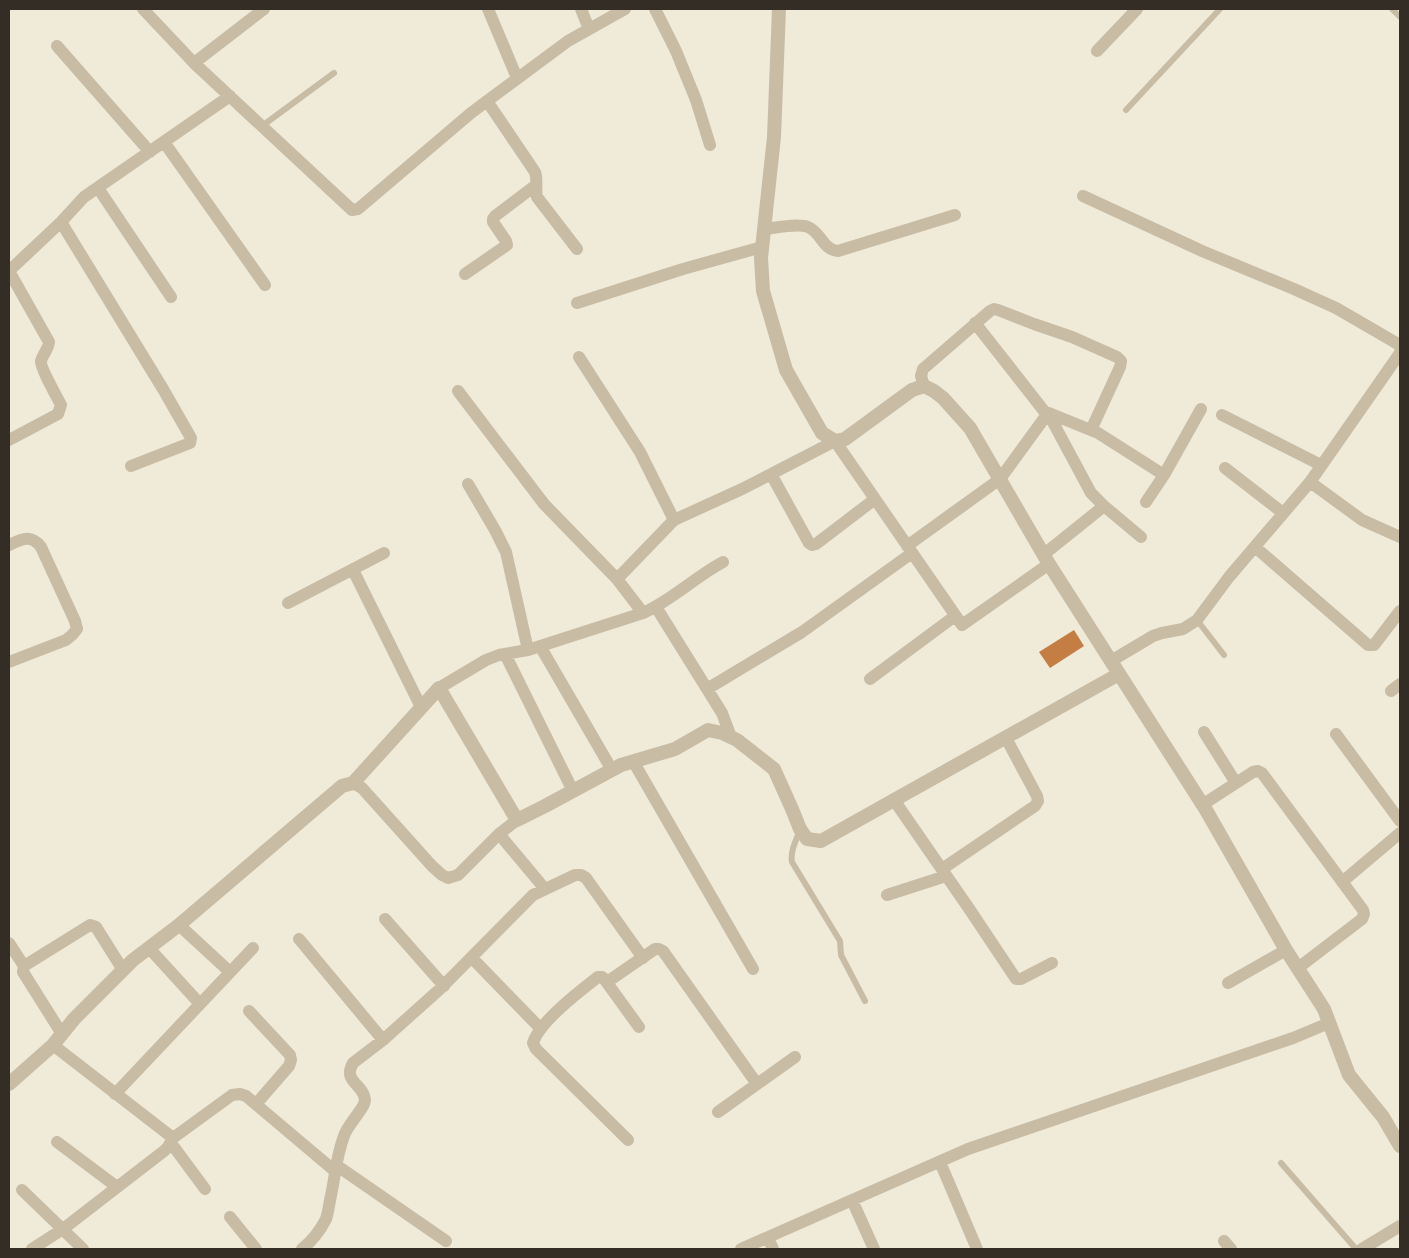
<svg xmlns="http://www.w3.org/2000/svg" width="1409" height="1258" viewBox="0 0 1409 1258" font-family="Commissioner,sans-serif">
	<style>
		.building { fill: #c47d43 }
		.lines { fill: none; stroke-linecap: round; stroke-linejoin: round }
		.service { stroke: #c8bca5; stroke-width: 6 }
		.minor { stroke: #c8bca5; stroke-width: 12 }
		.tertiary { stroke: #c8bca5; stroke-width: 14 }
	</style>
	<rect width="100%" height="100%" fill="#f0ead8"/>
	<!-- building -->
	<path class="building" d="M1074,630L1084,646L1050,668L1039,652Z"/>
	<g class="lines">
		<!-- service -->
		<path class="service" d="M1392,9L1400,17
			M1126,110L1220,9
			M262,126L334,73
			M1197,620L1224,655
			M800,830C796,840 790,852 792,862L840,941L841,955L865,1001
			M1281,1163L1356,1249"/>
		<!-- minor -->
		<path class="minor" d="M143,9L194,63L352,210L358,209L471,113L487,101L568,41L625,9
			M488,9L517,78
			M581,9L589,29
			M655,9L676,51L696,100L710,145
			M57,46L150,152
			M1097,51L1137,9
			M194,63L264,9
			M487,101L535,172C538,180 535,188 537,197L577,249
			M164,142L265,285
			M98,188L171,297
			M1083,196L1202,251L1294,289L1336,308L1398,344L1400,347
			M61,222L163,389L191,438L190,443L131,466
			M764,229C775,228 798,223 808,227C821,232 823,250 838,251L955,215
			M9,271L61,222L84,197L230,96
			M9,271L49,342C48,350 43,354 41,361C40,367 57,397 61,405L58,414L9,440
			M465,274L507,245L506,241L493,222V219L495,216L536,185
			M577,303L683,269L762,247
			M975,323L1044,411L1098,433L1164,475
			M579,357L640,452L674,520
			M924,386L921,376L923,369L990,311L994,309L998,310L1034,324L1072,337L1117,357L1121,361L1120,367L1091,430
			M458,391L544,504L617,579L643,613
			M1222,415L1321,465
			M1225,468L1283,513
			M771,474L809,543L812,545L816,544L875,499
			M1310,482L1362,520L1400,537
			M468,484L495,530L506,552L528,650
			M1146,502L1164,475L1201,409
			M9,545C22,539 31,534 41,547L75,621L77,629L72,635L66,640L9,662
			M907,546L1000,479L1048,413L1091,493L1104,506L1141,537
			M1255,547L1368,645H1374L1400,611
			M1043,555L1104,506
			M353,570L421,707
			M617,579L674,520L742,489L835,441L962,625L1049,564
			M288,603L384,553
			M656,607L722,713L731,737
			M540,646L612,770
			M505,654L573,791
			M1111,661L1153,636L1162,633L1183,629L1197,620L1229,577L1310,482L1400,353
			M870,679L955,616
			M439,688L486,660L499,655L528,650L643,613C672,600 695,577 723,562
			M707,689L802,632L912,553
			M1391,691L1400,684
			M1204,732L1236,783
			M1336,734L1400,821
			M633,761L753,969
			M353,783L362,788L432,866L442,875L448,878L458,875L499,834L517,820
			M894,800L970,910L1016,979H1021L1052,963
			M1202,805L1253,772L1258,771L1262,773L1363,910L1364,914L1362,919L1298,968
			M499,834L545,889
			M942,869L1035,806L1038,801L1037,796L1006,738
			M1342,882L1400,833
			M887,895L946,876
			M385,919L444,986
			M179,925L230,972
			M299,939L383,1040
			M9,943L24,966
			M149,948L200,1004
			M472,958L541,1029
			M605,980L639,1027
			M1228,983L1286,950
			M249,1011L290,1055L291,1060L289,1066L256,1104
			M62,1034L23,972L24,966L90,925L96,927L123,970
			M53,1045L173,1138L232,1095L240,1094L246,1096L336,1172
			M115,1094L253,948
			M718,1112L795,1057
			M628,1140L536,1049L533,1043C539,1022 580,991 598,977H602L607,981L610,980L655,949H659L663,951L757,1084
			M57,1142L117,1187
			M171,1143L205,1189
			M940,1162L977,1249
			M336,1165L446,1241
			M22,1190L83,1249
			M852,1200L874,1249
			M230,1217L256,1249
			M768,1238L773,1249
			M1224,1241L1231,1249
			M32,1249L63,1229L164,1151L168,1147L173,1138
			M302,1249C312,1241 320,1231 326,1219C328,1213 329,1206 330,1200C335,1179 336,1156 344,1136C347,1125 365,1108 365,1100C364,1084 342,1082 353,1063L383,1040L440,989L533,895L575,875H581L586,878L643,958
			M741,1249L968,1149L1293,1038L1329,1023
			M1362,1249L1400,1226"/>
		<!-- tertiary -->
		<path class="tertiary" d="M779,9L774,137L761,258L763,291L786,370L822,433L835,441L845,439L912,390L924,386L934,391L943,398L970,428L1049,564L1206,810L1286,950L1324,1009L1349,1075L1383,1117L1400,1146
			M9,1084L53,1045L74,1019L133,960L179,925L342,786L353,783L439,688L517,820L545,806L621,765L675,749L708,730L722,733L737,740L774,769L792,809L800,829L807,839L821,841L1119,674"/>
	</g>
	<!-- border -->
	<rect width="1409" height="1258" fill="none" stroke="#342d26" stroke-width="20"/>
</svg>
